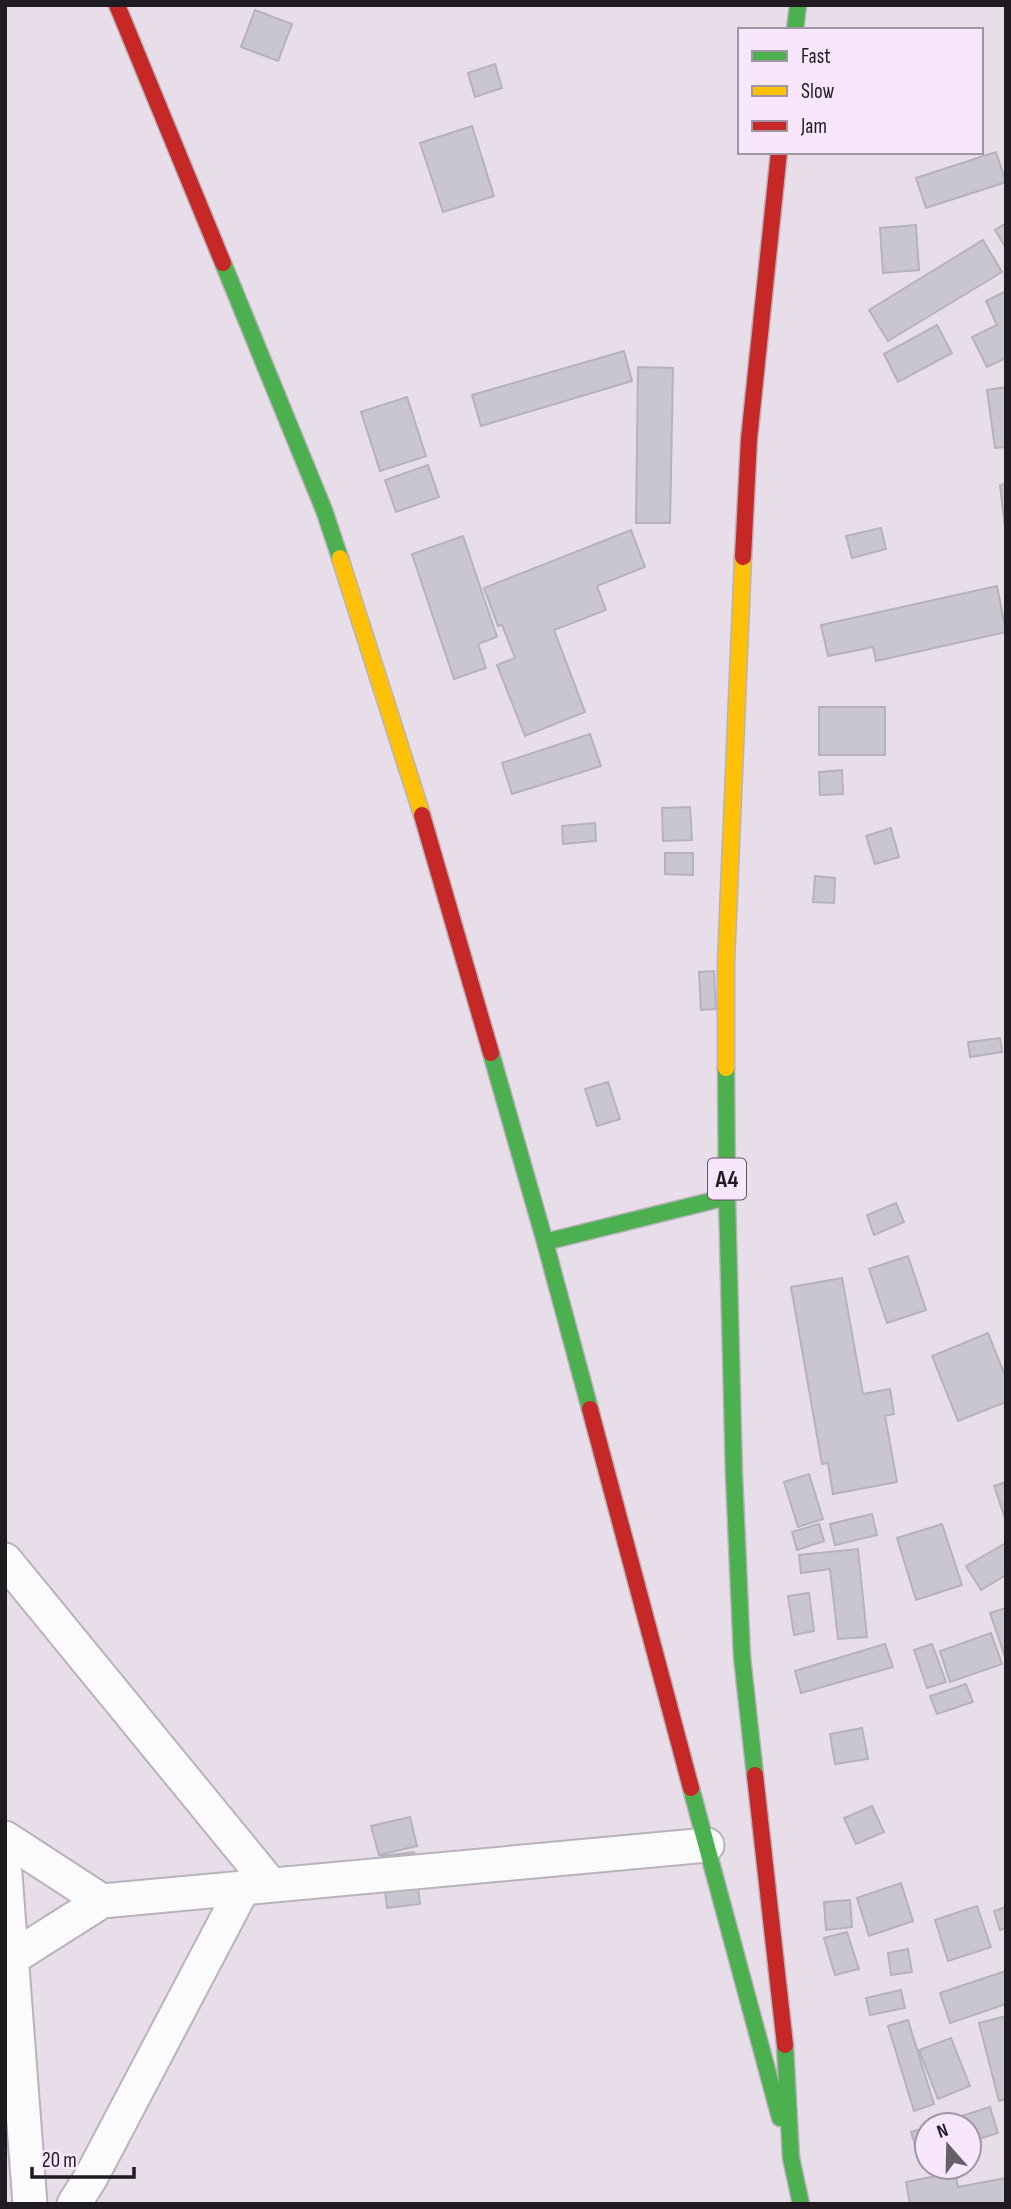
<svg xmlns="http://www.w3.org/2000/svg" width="1011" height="2209" viewBox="0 0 1011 2209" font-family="'Sofia Sans Condensed',sans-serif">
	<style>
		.building { fill: #cac6d1; stroke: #b6b2bc; stroke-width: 2 }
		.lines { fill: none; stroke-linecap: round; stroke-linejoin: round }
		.street-casing { stroke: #b9b2bb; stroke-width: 37 }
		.fast-casing { stroke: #b9b2bb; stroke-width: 19 }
		.slow-casing { stroke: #b9b2bb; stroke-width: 19 }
		.jam-casing { stroke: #b9b2bb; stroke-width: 19 }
		.street { stroke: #fbfafc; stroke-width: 33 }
		.fast { stroke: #4caf50; stroke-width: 16 }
		.slow { stroke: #ffc107; stroke-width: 16 }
		.jam { stroke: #c62828; stroke-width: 16 }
		.labels { text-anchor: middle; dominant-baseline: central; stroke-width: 5; stroke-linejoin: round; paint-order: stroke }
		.shield { fill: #f7e6fc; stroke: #605763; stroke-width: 2 }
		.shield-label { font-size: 24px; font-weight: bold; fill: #201a21 }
	</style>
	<rect width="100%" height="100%" fill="#e7deea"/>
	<!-- building -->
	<path class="building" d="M255,10L292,24L278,61L241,47Z
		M495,64L502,88L475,97L468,73Z
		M472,126L494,196L443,212L420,143Z
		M996,152L1006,182L926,208L916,178Z
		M1006,223V248L995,230Z
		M916,225L919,270L883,273L880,228Z
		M983,240L1002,272L888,341L869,310Z
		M1006,291V358L987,367L972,337L997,325L986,301Z
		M937,325L952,353L898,382L884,354Z
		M624,351L632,381L481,426L472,395Z
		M638,367L673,368L670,523H636Z
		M1006,387V447L995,448L987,390Z
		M407,397L426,456L380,471L361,412Z
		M428,465L439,497L396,512L385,480Z
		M1006,484V536L1000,485Z
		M881,528L886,549L852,558L846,536Z
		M631,530L645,567L597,586L606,610L554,630L585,712L525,736L497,665L515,658L502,625L498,626L484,588Z
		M463,536L497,637L478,644L486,668L454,679L412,554Z
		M997,586L1006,632L876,661L873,647L828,656L821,625Z
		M819,707H885V755H819Z
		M590,734L601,766L512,794L502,763Z
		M842,770L843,794L820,795L819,772Z
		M690,807L692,840L663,841L662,808Z
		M595,823L596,841L563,844L562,826Z
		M891,828L899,857L875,864L866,836Z
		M665,853H693V875L665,874Z
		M815,876L835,878L834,903L813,902Z
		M714,971L716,1009L701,1010L699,972Z
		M1000,1038L1002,1052L970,1057L968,1042Z
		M608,1082L620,1119L597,1126L585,1089Z
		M896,1203L904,1222L874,1235L867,1215Z
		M908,1256L926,1310L887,1323L869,1269Z
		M842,1278L863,1394L890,1389L894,1414L885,1416L897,1482L833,1494L828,1463L822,1464L791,1287Z
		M988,1333L1006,1378V1402L958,1421L932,1356Z
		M809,1474L823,1519L798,1527L784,1482Z
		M1006,1482V1521L994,1486Z
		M872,1514L877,1535L835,1545L830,1524Z
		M819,1524L824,1541L797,1550L792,1532Z
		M942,1524L962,1585L916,1600L897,1538Z
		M1006,1543V1575L981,1590L966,1566Z
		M858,1549L867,1637L838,1639L830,1569L801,1573L799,1555Z
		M809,1593L814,1631L794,1635L788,1596Z
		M1006,1608V1660L990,1613Z
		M991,1633L1002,1664L950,1682L940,1651Z
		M885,1644L893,1667L801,1693L795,1671Z
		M932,1644L946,1682L927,1688L914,1650Z
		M966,1684L973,1702L937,1714L930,1696Z
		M862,1728L868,1759L835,1764L830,1734Z
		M872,1806L884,1832L856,1844L844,1818Z
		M410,1817L417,1846L379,1855L371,1826Z
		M414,1852L420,1904L387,1908L381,1856Z
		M901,1883L913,1921L869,1936L857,1898Z
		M850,1900L852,1927L826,1930L824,1902Z
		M977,1906L991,1947L948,1961L935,1920Z
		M1006,1907V1928L1000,1930L994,1911Z
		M847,1932L859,1969L835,1975L824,1938Z
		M908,1949L912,1972L891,1975L888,1953Z
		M1006,1971V2004L950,2023L940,1993Z
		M901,1990L905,2008L870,2015L866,1998Z
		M1006,2016V2099L999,2101L979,2023Z
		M908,2020L934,2104L914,2111L888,2026Z
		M951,2038L970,2086L938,2099L919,2050Z
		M990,2107L998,2133L969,2142V2125H933Z
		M927,2127V2156L919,2158L911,2132Z
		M955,2172L958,2187L1006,2178V2204H910L906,2182Z"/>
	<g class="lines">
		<defs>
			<path id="street" d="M5,1560L271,1885
				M5,1838L102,1901
				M5,1874L30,2204
				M12,1958L102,1901L707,1845
				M74,2204L91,2177L243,1888"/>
			<path id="fast" d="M795,30L798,5
				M223,263L324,510L340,558
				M491,1053L545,1242L590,1409
				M726,1068L727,1197L734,1475L742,1657L755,1775
				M545,1242L727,1197
				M691,1788L780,2118
				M785,2045L791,2158L801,2204"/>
			<path id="slow" d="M340,558L422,815
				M726,1068V962L743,557"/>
			<path id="jam" d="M117,5L223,263
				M743,557L749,439L779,152
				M422,815L491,1053
				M590,1409L691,1788
				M755,1775L785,2045"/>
		</defs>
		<!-- street casing -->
		<use href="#street" class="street-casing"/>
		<!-- fast casing -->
		<use href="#fast" class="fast-casing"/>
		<!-- slow casing -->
		<use href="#slow" class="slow-casing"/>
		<!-- jam casing -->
		<use href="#jam" class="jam-casing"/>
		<!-- street -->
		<use href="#street" class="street"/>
		<!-- fast -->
		<use href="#fast" class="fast"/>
		<!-- slow -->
		<use href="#slow" class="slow"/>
		<!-- jam -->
		<use href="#jam" class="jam"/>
	</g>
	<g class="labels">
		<!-- shield labels -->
		<rect class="shield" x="708" y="1158.5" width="38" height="41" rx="5"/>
		<g class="shield-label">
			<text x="727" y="1179">A4</text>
		</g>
	</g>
	<!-- border -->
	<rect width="1011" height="2209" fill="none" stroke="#201a21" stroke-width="14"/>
	<!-- legend -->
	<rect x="738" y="28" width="245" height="126" fill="#f7e6fc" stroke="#a194a4" stroke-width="2"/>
	<rect x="752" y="51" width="35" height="10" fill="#4caf50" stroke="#a194a4" stroke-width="2"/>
	<text x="801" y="63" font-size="21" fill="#201a21">Fast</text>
	<rect x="752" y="86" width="35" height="10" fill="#ffc107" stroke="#a194a4" stroke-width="2"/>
	<text x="801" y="98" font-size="21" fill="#201a21">Slow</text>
	<rect x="752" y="121" width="35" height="10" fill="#c62828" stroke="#a194a4" stroke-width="2"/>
	<text x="801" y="133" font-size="21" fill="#201a21">Jam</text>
	<!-- north arrow -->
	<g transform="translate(948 2146) rotate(340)"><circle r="33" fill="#f7e6fc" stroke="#a194a4" stroke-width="2"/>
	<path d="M0-5L12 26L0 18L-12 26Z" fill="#665f67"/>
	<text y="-10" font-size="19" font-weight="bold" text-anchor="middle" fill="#201a21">N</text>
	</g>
	<!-- scale -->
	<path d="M32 2167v10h102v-10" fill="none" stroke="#201a21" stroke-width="3.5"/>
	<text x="42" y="2167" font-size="21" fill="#201a21" stroke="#f7e6fc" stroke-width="5" paint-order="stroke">20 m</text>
</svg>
